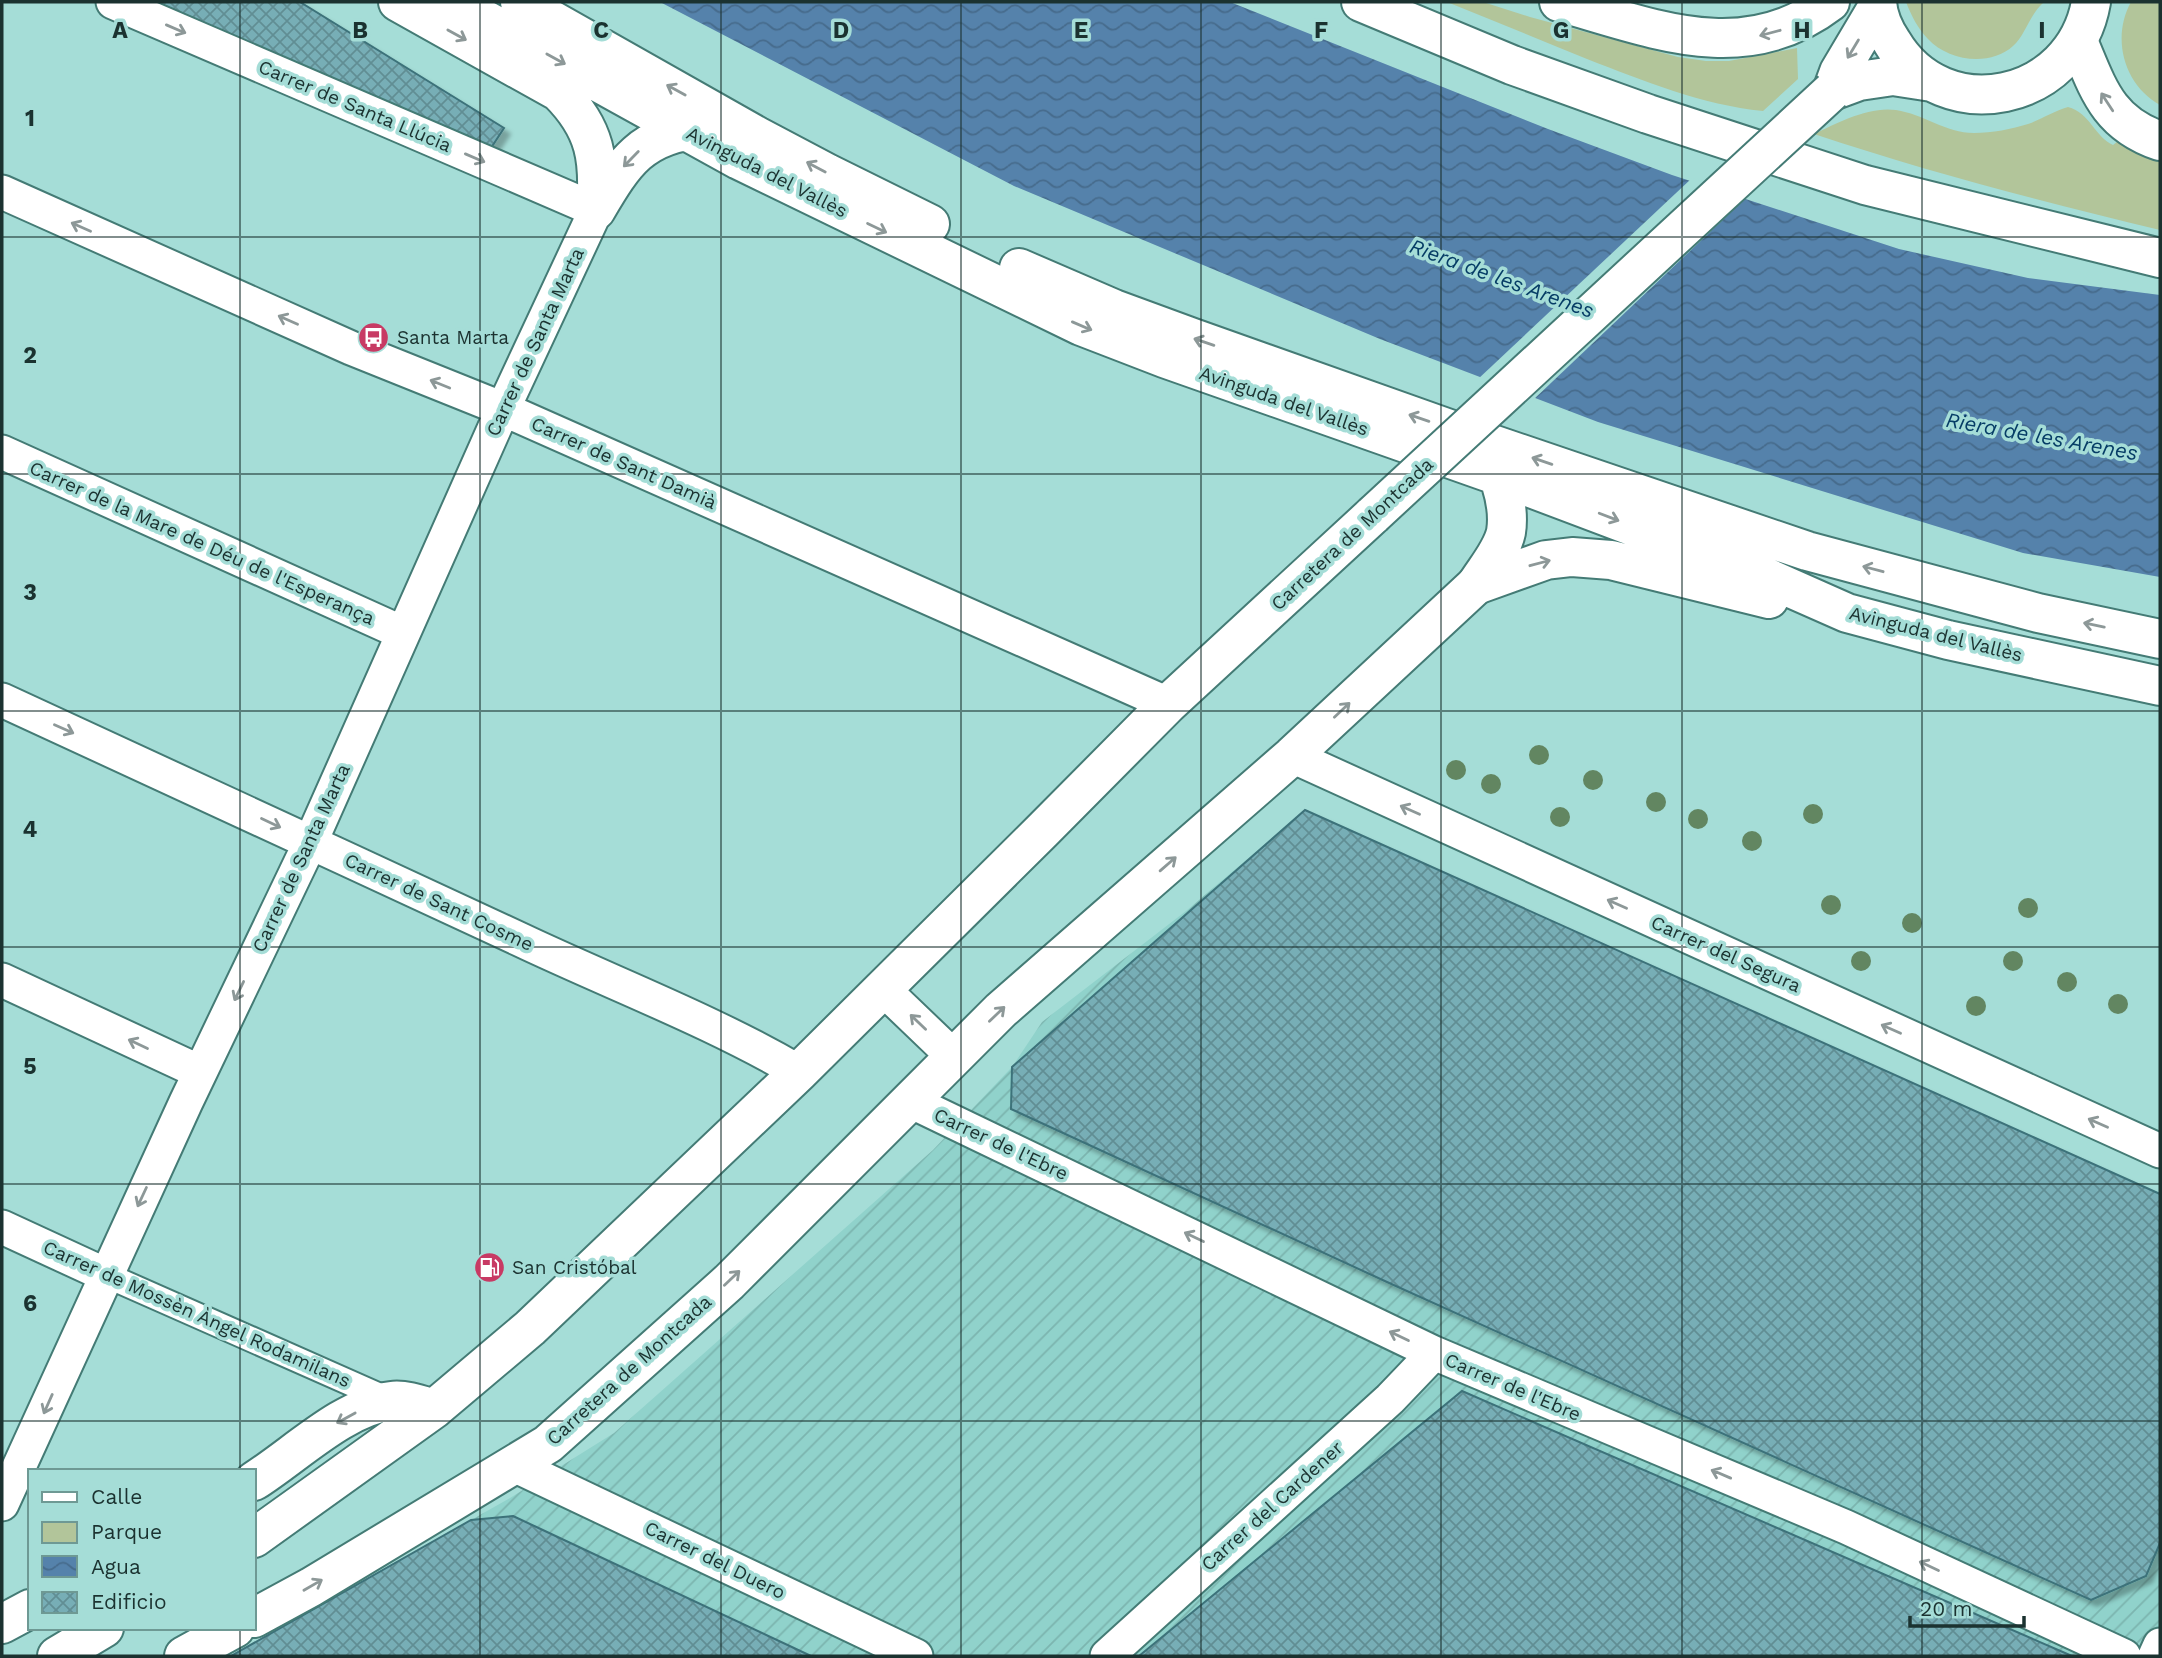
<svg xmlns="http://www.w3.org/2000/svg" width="2162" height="1658" viewBox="0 0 2162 1658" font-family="'Work Sans',sans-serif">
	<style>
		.industrial { fill: url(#industrial-furrows) }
		.green { fill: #b2c59a }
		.water { fill: url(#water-waves) }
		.pier { fill: #a5ddd7 }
		.building { fill: url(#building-cross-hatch); stroke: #3c727a; stroke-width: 2; filter: url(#shadow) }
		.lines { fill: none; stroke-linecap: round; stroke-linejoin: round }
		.pedestrian-casing { stroke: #447b75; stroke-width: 28 }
		.minor-casing { stroke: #447b75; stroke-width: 37 }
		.tertiary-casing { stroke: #447b75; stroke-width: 42 }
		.secondary-casing { stroke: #447b75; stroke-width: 42 }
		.pedestrian { stroke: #fff; stroke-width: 24 }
		.minor { stroke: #fff; stroke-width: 33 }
		.tertiary { stroke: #fff; stroke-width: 38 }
		.secondary { stroke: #fff; stroke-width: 38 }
		.tertiary-bridge-casing { stroke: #447b75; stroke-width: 42; stroke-linecap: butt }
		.tertiary-bridge { stroke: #fff; stroke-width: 38 }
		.tree { fill: #628661 }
		.oneway { stroke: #8d9898 }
		.grid { fill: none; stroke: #1b3230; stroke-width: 2; stroke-opacity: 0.55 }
		.labels { text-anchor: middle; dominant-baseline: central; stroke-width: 7; stroke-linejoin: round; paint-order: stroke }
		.street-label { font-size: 19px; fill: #1b3230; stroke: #a5ddd7 }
		.poi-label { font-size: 19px; fill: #1b3230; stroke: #a5ddd7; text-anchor: start }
		.water-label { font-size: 21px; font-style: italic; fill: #063d66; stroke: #a5ddd7 }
		.grid-label { font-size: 23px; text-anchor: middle; font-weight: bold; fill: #1b3230; stroke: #a5ddd7; stroke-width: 7; stroke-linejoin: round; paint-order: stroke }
	</style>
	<defs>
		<pattern id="industrial-furrows" width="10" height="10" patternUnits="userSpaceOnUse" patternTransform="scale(1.75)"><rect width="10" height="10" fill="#90d2cb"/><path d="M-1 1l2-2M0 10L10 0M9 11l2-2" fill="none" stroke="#7cb5af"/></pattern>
		<pattern id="water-waves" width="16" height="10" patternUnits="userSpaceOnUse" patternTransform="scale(1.75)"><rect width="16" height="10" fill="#5582ab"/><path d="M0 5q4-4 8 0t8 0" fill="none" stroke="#466b8c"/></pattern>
		<pattern id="building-cross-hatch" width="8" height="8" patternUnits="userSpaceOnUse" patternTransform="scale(1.75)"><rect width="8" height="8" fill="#77aeb6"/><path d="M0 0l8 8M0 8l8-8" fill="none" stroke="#618e94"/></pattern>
		<filter id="shadow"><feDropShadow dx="6" dy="6" stdDeviation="2" flood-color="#0004"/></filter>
	</defs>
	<rect width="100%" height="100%" fill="#a5ddd7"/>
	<!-- industrial -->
	<path class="industrial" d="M1305,810L2160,1194V1656H231L510,1498L614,1433L933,1150L1012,1067L1042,1022L1186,911Z"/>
	<!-- green -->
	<path class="green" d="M1447,2H1483L1530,17L1678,57L1706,61H1729L1797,48L1798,79L1763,111C1702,105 1644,81 1587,59C1541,40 1494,21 1447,2Z
		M1906,2H2044C2029,15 2025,36 2013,46C1990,67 1948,61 1928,39C1918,29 1911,15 1906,2Z
		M2131,2H2160V105C2124,85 2111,38 2131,2Z
		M2068,107C2090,113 2095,137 2113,145L2122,138L2160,155V230C2043,202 1928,172 1814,134C1837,123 1869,106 1896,110C1923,114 1946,133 1974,133C1992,133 2012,129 2028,124C2042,119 2054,111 2068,107Z"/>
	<!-- water -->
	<path class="water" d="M660,2H1230L1548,129L1672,175L1899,249L2028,278L2160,295V577L2023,553L1598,422L1380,339L1014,186Z"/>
	<!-- pier -->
	<path class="pier" d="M1692,178L1748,196L1532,401L1477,380Z"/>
	<!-- building -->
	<path class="building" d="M156,2H300L504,128L491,148Z
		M1305,810L2160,1194V1543L2146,1576L2091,1600L1387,1282L1011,1109L1012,1067Z
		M1462,1391L2072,1656H1139Z
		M513,1516L811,1656H231L471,1520Z"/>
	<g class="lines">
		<defs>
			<path id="pedestrian" d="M106,1275L391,1401"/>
			<path id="minor" d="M2,192L351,348L503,409L1168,704
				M2,452L403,633
				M2,700C175,779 348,860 521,940C614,984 710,1020 799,1072
				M1292,756L2160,1151
				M2,980L200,1072
				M882,988L954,1057
				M910,1101L1434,1353L1846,1527L2124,1656
				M2,1227L106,1275
				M514,1465L916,1656
				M2,1504L186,1102L311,841L503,409L596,210L113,2
				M1107,1656L1390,1399L1434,1353
				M2155,1656L2160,1645"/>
			<path id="tertiary" d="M1877,2C1878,16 1884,30 1892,42C1944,130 2074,101 2091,2
				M1832,91L1859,81L1893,76L1932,82
				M1832,91L1839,72L1877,8
				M254,1481C294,1456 343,1407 391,1401C405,1399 421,1405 434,1409
				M254,1538L434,1409L530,1328L799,1072L1042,831L1168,704L1373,515
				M254,1618L311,1587L548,1444L729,1282L1001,1010L1292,756L1476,585
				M2,1624L30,1609
				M57,1656L104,1628
				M184,1656L235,1628"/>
			<path id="secondary" d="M398,2L559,92C596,129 600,160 596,210
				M453,2L739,160L1081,326L1164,358L1499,476L1759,574L1847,613L1948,640L2160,686
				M520,2L757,136L827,173L930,224
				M1361,2L1512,65L1648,114L1865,185L2160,258
				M1559,2C1652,28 1744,68 1830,2
				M2078,41C2098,88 2107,123 2160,141
				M596,210C624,162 642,134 701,129
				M1019,268L1114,309L1193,338L1483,441L1807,551L2038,613L2160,639
				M1476,585L1546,560L1572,557L1611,560L1769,599
				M1476,585C1486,569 1502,551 1506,532C1510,507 1501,480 1491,458"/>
		</defs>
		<!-- pedestrian casing -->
		<use href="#pedestrian" class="pedestrian-casing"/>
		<!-- minor casing -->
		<use href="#minor" class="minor-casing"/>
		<!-- tertiary casing -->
		<use href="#tertiary" class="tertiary-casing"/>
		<!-- secondary casing -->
		<use href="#secondary" class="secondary-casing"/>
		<!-- pedestrian -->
		<use href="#pedestrian" class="pedestrian"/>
		<!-- minor -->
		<use href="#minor" class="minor"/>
		<!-- tertiary -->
		<use href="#tertiary" class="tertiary"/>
		<!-- secondary -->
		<use href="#secondary" class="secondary"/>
		<defs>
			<path id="tertiary-bridge" d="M1373,515L1832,91"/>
		</defs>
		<!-- tertiary-bridge casing -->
		<use href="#tertiary-bridge" class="tertiary-bridge-casing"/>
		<!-- tertiary-bridge -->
		<use href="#tertiary-bridge" class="tertiary-bridge"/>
	</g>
	<!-- trees -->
	<g class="tree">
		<circle cx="1539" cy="755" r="10"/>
		<circle cx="1456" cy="770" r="10"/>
		<circle cx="1593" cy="780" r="10"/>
		<circle cx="1491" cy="784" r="10"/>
		<circle cx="1656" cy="802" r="10"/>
		<circle cx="1813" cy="814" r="10"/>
		<circle cx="1560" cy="817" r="10"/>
		<circle cx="1698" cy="819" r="10"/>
		<circle cx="1752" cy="841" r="10"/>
		<circle cx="1831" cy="905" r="10"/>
		<circle cx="2028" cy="908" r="10"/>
		<circle cx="1912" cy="923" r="10"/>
		<circle cx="1861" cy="961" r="10"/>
		<circle cx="2013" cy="961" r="10"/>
		<circle cx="2067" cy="982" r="10"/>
		<circle cx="2118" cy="1004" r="10"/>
		<circle cx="1976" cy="1006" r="10"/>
	</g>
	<!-- one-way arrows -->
	<defs><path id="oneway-shaft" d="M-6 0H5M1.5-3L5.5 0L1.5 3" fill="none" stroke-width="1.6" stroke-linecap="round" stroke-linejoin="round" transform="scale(1.75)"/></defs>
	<g class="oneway">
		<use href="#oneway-shaft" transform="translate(176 29) rotate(23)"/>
		<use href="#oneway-shaft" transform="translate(1770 33) rotate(165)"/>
		<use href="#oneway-shaft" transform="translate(457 35) rotate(29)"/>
		<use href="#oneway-shaft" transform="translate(1853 49) rotate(121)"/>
		<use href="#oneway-shaft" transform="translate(556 59) rotate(29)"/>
		<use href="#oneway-shaft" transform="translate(676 90) rotate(-151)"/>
		<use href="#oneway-shaft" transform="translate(2107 102) rotate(-123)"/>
		<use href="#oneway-shaft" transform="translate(475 158) rotate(23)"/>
		<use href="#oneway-shaft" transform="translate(631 159) rotate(134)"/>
		<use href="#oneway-shaft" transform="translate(816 167) rotate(-152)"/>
		<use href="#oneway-shaft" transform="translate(81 227) rotate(-156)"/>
		<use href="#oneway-shaft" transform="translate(877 228) rotate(26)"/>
		<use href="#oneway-shaft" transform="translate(288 320) rotate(-156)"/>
		<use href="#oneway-shaft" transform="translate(1082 326) rotate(23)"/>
		<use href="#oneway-shaft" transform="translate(1204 342) rotate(-161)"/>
		<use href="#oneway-shaft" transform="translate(440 384) rotate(-158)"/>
		<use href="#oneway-shaft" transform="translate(1419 418) rotate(-161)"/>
		<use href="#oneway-shaft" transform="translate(1542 461) rotate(-161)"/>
		<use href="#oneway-shaft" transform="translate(1609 517) rotate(21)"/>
		<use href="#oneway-shaft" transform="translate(1540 563) rotate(-15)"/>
		<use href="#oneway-shaft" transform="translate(1873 569) rotate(-165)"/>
		<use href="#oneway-shaft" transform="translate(2094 625) rotate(-168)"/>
		<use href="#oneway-shaft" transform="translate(1342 710) rotate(-43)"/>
		<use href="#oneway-shaft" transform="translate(64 729) rotate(24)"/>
		<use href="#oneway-shaft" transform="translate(1410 810) rotate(-156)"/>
		<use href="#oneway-shaft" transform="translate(271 823) rotate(25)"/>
		<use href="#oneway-shaft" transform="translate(1168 864) rotate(-41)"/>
		<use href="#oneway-shaft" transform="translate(1617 904) rotate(-156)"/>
		<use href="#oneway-shaft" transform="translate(239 991) rotate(116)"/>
		<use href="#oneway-shaft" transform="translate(997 1014) rotate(-44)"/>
		<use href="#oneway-shaft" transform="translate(918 1022) rotate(-136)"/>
		<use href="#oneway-shaft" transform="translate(1891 1029) rotate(-156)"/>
		<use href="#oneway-shaft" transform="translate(138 1044) rotate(-155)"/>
		<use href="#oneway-shaft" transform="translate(2098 1123) rotate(-156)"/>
		<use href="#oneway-shaft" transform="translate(142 1197) rotate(115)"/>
		<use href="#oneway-shaft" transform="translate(1194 1237) rotate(-154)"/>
		<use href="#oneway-shaft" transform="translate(732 1278) rotate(-44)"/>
		<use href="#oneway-shaft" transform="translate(1399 1336) rotate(-154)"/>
		<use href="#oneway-shaft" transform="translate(48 1404) rotate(114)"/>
		<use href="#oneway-shaft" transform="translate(346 1418) rotate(151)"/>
		<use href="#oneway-shaft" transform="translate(1721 1474) rotate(-157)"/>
		<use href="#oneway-shaft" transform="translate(1929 1566) rotate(-155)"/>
		<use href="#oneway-shaft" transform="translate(313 1585) rotate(-30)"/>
	</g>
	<!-- grid -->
	<path class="grid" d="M240,2V1471M480,2V1656M721,2V1656M961,2V1656M1201,2V1656M1441,2V1656M1682,2V1656M1922,2V1656M2,237H2160M2,474H2160M2,711H2160M2,947H2160M2,1184H2160M2,1421H2160M240,1628V1656"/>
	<!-- icons -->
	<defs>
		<symbol id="bus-disc" viewBox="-11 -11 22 22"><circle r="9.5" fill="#c83a64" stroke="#a5ddd7"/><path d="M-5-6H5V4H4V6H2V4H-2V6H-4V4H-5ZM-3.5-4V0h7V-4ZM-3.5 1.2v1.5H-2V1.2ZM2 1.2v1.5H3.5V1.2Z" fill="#fff"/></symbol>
		<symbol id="fuel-disc" viewBox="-11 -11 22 22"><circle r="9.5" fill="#c83a64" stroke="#a5ddd7"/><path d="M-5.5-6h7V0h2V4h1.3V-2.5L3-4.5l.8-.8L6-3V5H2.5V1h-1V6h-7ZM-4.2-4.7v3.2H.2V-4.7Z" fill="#fff"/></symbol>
	</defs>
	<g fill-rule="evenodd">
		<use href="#bus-disc" x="356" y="320" width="35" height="35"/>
		<use href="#fuel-disc" x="472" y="1250" width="35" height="35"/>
	</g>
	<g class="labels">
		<!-- street labels -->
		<g class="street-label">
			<text transform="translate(355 106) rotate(23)">Carrer de Santa Llúcia</text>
			<text transform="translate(767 172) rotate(27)">Avinguda del Vallès</text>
			<text transform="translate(535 342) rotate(-65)">Carrer de Santa Marta</text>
			<text transform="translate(1284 401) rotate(19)">Avinguda del Vallès</text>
			<text transform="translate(624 463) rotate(24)">Carrer de Sant Damià</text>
			<text transform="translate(1352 534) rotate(-43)">Carretera de Montcada</text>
			<text transform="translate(202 543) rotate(24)">Carrer de la Mare de Déu de l'Esperança</text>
			<text transform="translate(1936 634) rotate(14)">Avinguda del Vallès</text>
			<text transform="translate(301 858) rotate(-65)">Carrer de Santa Marta</text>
			<text transform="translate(439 902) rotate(25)">Carrer de Sant Cosme</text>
			<text transform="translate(1726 954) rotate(24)">Carrer del Segura</text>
			<text transform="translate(1001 1144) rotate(25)">Carrer de l'Ebre</text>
			<text transform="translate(197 1314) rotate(24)">Carrer de Mossèn Àngel Rodamilans</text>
			<text transform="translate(629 1370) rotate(-42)">Carretera de Montcada</text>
			<text transform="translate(1513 1387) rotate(23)">Carrer de l'Ebre</text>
			<text transform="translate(1272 1506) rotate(-42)">Carrer del Cardener</text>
			<text transform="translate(715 1560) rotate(26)">Carrer del Duero</text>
		</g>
		<!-- poi labels -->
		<g class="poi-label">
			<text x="397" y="337">Santa Marta</text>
			<text x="512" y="1267">San Cristóbal</text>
		</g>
		<!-- water labels -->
		<g class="water-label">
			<text transform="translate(1502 278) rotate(20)">Riera de les Arenes</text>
			<text transform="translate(2042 436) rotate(10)">Riera de les Arenes</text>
		</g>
	</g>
	<g class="grid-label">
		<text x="120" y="38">A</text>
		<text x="360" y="38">B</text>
		<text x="601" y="38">C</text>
		<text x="841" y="38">D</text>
		<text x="1081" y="38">E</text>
		<text x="1321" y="38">F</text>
		<text x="1561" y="38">G</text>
		<text x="1802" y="38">H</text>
		<text x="2042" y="38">I</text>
		<text x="30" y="126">1</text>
		<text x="30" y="363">2</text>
		<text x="30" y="600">3</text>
		<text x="30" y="837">4</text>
		<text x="30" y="1074">5</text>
		<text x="30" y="1311">6</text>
	</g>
	<!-- border -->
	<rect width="2162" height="1658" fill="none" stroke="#1b3230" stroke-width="7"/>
	<!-- legend -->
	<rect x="28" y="1469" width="228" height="161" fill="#a5ddd7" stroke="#6e9994" stroke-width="2"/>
	<rect x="42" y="1492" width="35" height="10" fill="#ffffff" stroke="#6e9994" stroke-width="2"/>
	<text x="91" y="1504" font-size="21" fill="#1b3230">Calle</text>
	<rect x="42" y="1522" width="35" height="21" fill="#b2c59a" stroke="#6e9994" stroke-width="2"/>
	<text x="91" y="1539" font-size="21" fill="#1b3230">Parque</text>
	<rect x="42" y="1556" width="35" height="21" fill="url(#water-waves)" stroke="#6e9994" stroke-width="2"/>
	<text x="91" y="1574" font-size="21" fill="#1b3230">Agua</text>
	<rect x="42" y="1592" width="35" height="21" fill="url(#building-cross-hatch)" stroke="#6e9994" stroke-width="2"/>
	<text x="91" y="1609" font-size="21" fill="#1b3230">Edificio</text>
	<!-- scale -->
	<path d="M1910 1616v10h114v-10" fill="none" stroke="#1b3230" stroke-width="3.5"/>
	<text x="1920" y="1616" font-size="21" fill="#1b3230" stroke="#a5ddd7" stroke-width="5" paint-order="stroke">20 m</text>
</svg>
